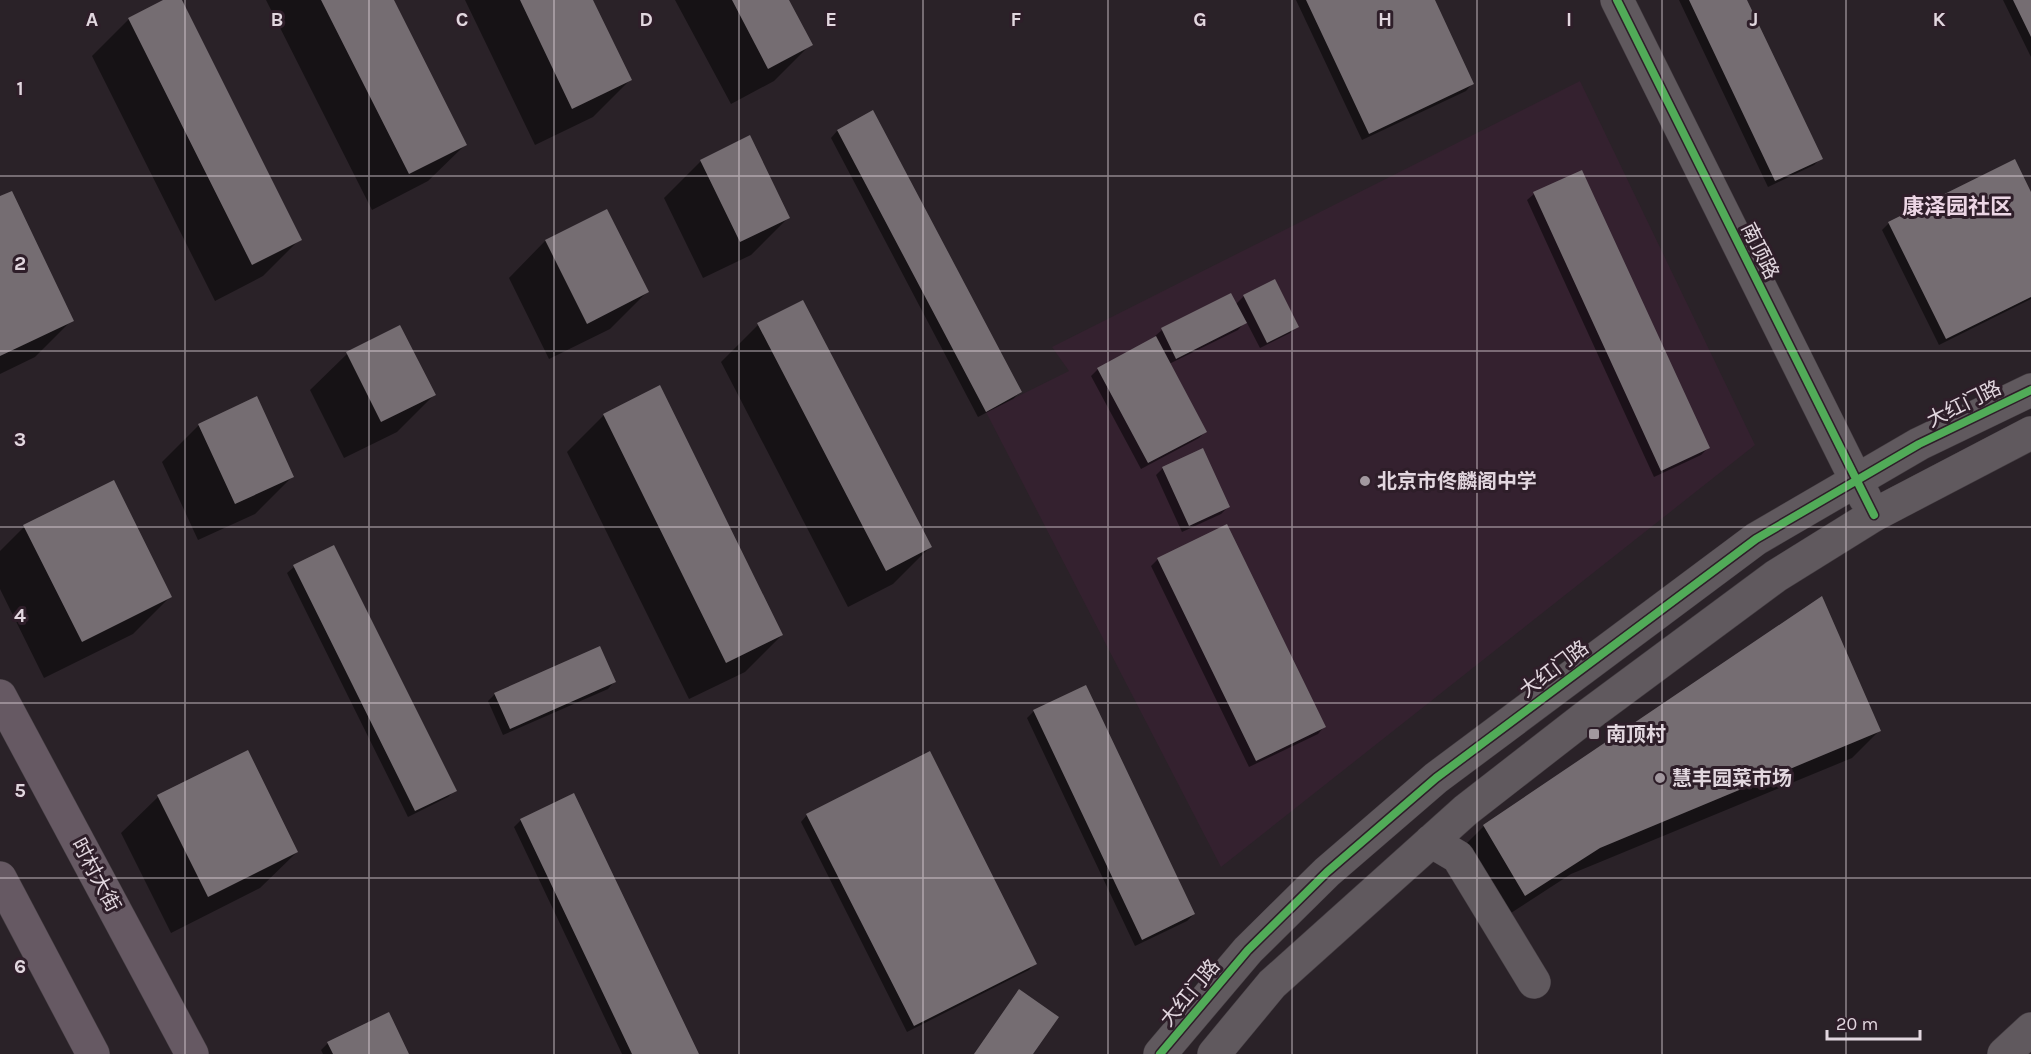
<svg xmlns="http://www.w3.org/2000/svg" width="2031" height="1054" viewBox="0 0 2031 1054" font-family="Karla,'Noto Sans SC',sans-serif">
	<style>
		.built { fill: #34212f }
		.shadow { fill: #0007 }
		.building { fill: #756d72 }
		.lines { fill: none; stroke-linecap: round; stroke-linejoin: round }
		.minor-casing { stroke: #443d42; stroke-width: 34 }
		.major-casing { stroke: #443d42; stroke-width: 34 }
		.minor { stroke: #60595e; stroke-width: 33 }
		.major { stroke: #665963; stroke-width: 33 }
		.cycleway-casing { stroke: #2e1e29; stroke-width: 11 }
		.cycleway { stroke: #51ab58; stroke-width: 8 }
		.grid { fill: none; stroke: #e2d7df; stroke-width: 1.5; stroke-opacity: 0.55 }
		.poi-dot { fill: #a2989f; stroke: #2e1e29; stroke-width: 2 }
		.labels { text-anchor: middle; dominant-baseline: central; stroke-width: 6; stroke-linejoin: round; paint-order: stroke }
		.street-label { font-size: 20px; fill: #e2d7df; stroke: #2e1e29 }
		.poi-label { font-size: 20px; font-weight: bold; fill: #e2d7df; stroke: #2e1e29; text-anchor: start }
		.quarter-label { font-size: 22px; font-weight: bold; fill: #ecd6e5; stroke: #2e1e29 }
		.grid-label { font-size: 20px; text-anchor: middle; font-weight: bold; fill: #e2d7df; stroke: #2e1e29; stroke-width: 6; stroke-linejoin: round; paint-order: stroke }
	</style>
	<rect width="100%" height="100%" fill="#2a2228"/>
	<!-- built -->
	<path class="built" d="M1580,81L1755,445L1221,867L986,412L1069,371L1052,347Z"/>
	<!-- shadow -->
	<path class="shadow" d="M166,0H180L300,239L263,276L215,301L92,56L129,19Z
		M266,0H393L465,145L428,181L372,210Z
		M465,0H592L630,80L593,117L535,145Z
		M675,0H787L811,44L774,81L731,104Z
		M1296,0H1433L1472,84L1466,91L1362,140Z
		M1679,0H1745L1821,158L1814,165L1768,187Z
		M2003,0H2031V57Z
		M873,112L1020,392L1013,399L978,417L831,138L837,131Z
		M701,161L788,218L751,255L703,278L664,198Z
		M1534,194L1708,448L1701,455L1654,477L1527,200Z
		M2031,195V299L1939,345L1882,230L1889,223Z
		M0,198L72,320L35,357L0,374Z
		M606,211L647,292L610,329L549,359L509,278L545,241Z
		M1244,296L1297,327L1290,333L1260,348L1246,321L1238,330L1169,364L1206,431L1199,438L1141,469L1091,376L1098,369L1156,338L1155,336L1162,330L1236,304Z
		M758,325L930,547L893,584L848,607L721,362Z
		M347,354L434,395L397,432L344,458L310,390Z
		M604,415L782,635L745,672L689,699L567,452Z
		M199,425L292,477L255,514L198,540L162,462Z
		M1163,468L1228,507L1221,514L1182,532L1156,475Z
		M24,527L170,597L133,634L44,678L0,589V551Z
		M1158,559L1324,727L1318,734L1249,767L1151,566Z
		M294,567L455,790L448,797L408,817L287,573Z
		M614,682L608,689L503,735L488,701L495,694Z
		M1034,711L1194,914L1187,921L1135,946L1027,718Z
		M1879,731L1852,758L1571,874L1497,922L1457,853L1484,826Z
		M158,797L297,852L260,888L171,933L121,833Z
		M807,815L1035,963L1029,970L907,1032L801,822Z
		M521,820L697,1054H622L514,827Z
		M328,1043L407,1054H323L321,1050Z"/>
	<!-- building -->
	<path class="building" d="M163,0H182L302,240L252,265L128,18Z
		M321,0H394L467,145L409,174Z
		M520,0H593L632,80L572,109Z
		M732,0H789L813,45L768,69Z
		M1306,0H1435L1474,84L1369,134Z
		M1689,0H1747L1823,159L1775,181Z
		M2013,0H2031V37Z
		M873,110L1022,392L986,412L837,130Z
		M750,135L790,218L740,242L700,160Z
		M2015,159L2031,192V297L1946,339L1888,222Z
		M1582,170L1710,448L1661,471L1533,192Z
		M12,191L74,321L0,356V196Z
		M607,209L649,292L587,324L545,240Z
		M1275,279L1299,327L1267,343L1243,295Z
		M1231,293L1247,323L1176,359L1161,328Z
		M803,300L932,547L886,571L757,323Z
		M400,325L436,395L381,422L346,352Z
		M1156,336L1207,432L1148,463L1097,368Z
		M660,385L783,635L726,663L603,414Z
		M257,396L294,477L235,504L198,424Z
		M1203,448L1230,507L1189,526L1162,467Z
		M114,480L172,597L82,642L23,525Z
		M1227,524L1326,727L1256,761L1157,558Z
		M334,545L457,791L415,811L293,565Z
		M1822,596L1881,731L1600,848L1525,896L1483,825Z
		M600,646L616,682L510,729L494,693Z
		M1086,685L1195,914L1142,940L1033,710Z
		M248,750L298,852L208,897L157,795Z
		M930,751L1037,964L914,1026L806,814Z
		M574,793L699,1054H632L520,819Z
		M1019,989L1059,1017L1033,1054H974Z
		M389,1012L409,1054H333L327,1042Z"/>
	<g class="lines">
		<defs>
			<path id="minor" d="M1617,0L1865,498
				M1431,841L1458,857L1534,982
				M1160,1054L1248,950L1327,872L1436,778L1756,539L1919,444L2031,390
				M1214,1054L1272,984L1466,810L1583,719L1776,576L1874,515L2031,433
				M2004,1054L2031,1029"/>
			<path id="major" d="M0,696L192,1054
				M0,878L93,1054"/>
		</defs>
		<!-- minor casing -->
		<use href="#minor" class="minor-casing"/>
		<!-- major casing -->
		<use href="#major" class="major-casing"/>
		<!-- minor -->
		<use href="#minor" class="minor"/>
		<!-- major -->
		<use href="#major" class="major"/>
		<defs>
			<path id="cycleway" d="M1617,0L1874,515
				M1160,1054L1248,950L1327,872L1436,778L1756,539L1919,444L2031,390"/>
		</defs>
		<!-- cycleway casing -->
		<use href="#cycleway" class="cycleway-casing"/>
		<!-- cycleway -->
		<use href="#cycleway" class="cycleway"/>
	</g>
	<!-- grid -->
	<path class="grid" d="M185,0V1054M369,0V1054M554,0V1054M739,0V1054M923,0V1054M1108,0V1054M1292,0V1054M1477,0V1054M1662,0V1054M1846,0V1054M0,176H2031M0,351H2031M0,527H2031M0,703H2031M0,878H2031"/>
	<!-- markers -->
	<g class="poi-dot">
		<circle cx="1365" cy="481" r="6"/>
		<rect x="1588" y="728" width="12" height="12" rx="3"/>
		<circle cx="1660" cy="778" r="6"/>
	</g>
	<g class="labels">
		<!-- street labels -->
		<g class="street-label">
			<text transform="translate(1760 251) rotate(64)">南顶路</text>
			<text transform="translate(1964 404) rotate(-26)">大红门路</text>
			<text transform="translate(1554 669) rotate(-37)">大红门路</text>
			<text transform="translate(96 875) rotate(62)">时村大街</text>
			<text transform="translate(1190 993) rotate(-50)">大红门路</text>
		</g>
		<!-- poi labels -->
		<g class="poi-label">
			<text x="1377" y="481">北京市佟麟阁中学</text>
			<text x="1606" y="734">南顶村</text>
			<text x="1672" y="778">慧丰园菜市场</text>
		</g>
		<!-- quarter labels -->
		<g class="quarter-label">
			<text x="1957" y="207">康泽园社区</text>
		</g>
	</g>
	<g class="grid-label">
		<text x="92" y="26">A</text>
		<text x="277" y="26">B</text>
		<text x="462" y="26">C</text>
		<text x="646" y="26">D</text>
		<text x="831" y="26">E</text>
		<text x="1016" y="26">F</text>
		<text x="1200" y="26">G</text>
		<text x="1385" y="26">H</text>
		<text x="1569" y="26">I</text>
		<text x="1754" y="26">J</text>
		<text x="1939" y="26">K</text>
		<text x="20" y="95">1</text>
		<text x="20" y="270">2</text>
		<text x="20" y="446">3</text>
		<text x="20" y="622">4</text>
		<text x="20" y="797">5</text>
		<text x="20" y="973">6</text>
	</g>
	<!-- scale -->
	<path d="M1827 1030v9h93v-9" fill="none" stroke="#e2d7df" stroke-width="3"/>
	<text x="1836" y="1030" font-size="18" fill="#e2d7df" stroke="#2e1e29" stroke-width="4.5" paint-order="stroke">20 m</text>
</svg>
